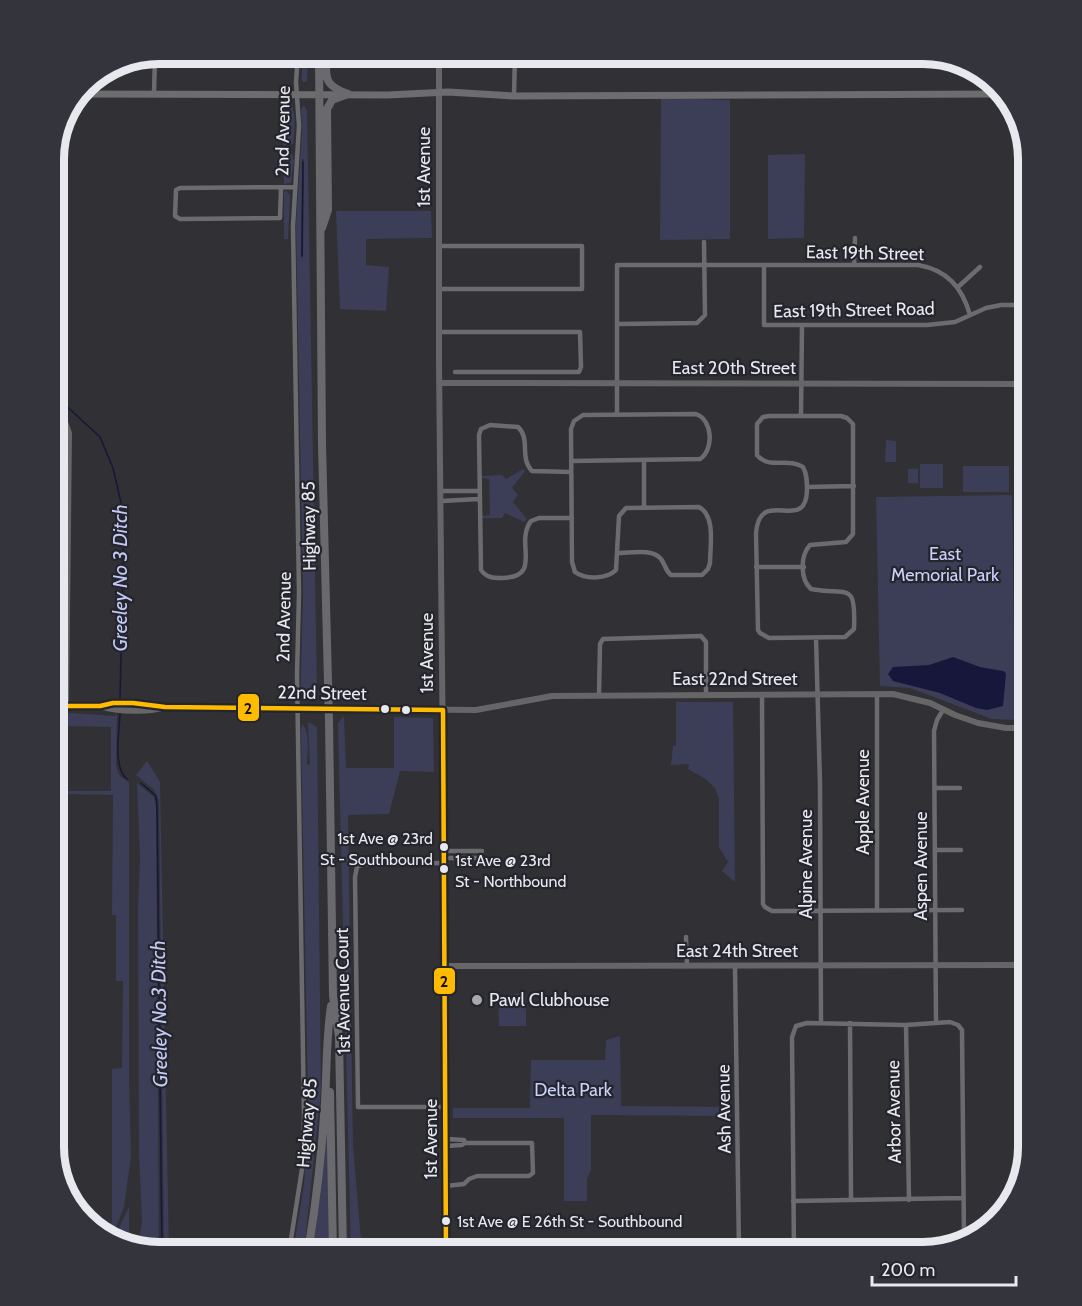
<svg xmlns="http://www.w3.org/2000/svg" width="1082" height="1306" viewBox="0 0 1082 1306" font-family="Cabin,sans-serif">
	<style>
		.green { fill: #3b3e56; fill-rule: evenodd }
		.water { fill: #17173b }
		.lines { fill: none; stroke-linecap: round; stroke-linejoin: round }
		.stream { stroke: #17173b; stroke-width: 1.5 }
		.street { stroke: #6c6c6f; stroke-width: 4.5 }
		.secondary { stroke: #666669; stroke-width: 6 }
		.primary { stroke: #6d6d70; stroke-width: 7 }
		.highway { stroke: #6a6a6e; stroke-width: 8 }
		.bus-1-casing { stroke: #24252d; stroke-width: 9 }
		.bus-1 { stroke: #fb0; stroke-width: 4.5 }
		.bus-dot { fill: #e8e9ee; stroke: #24252d; stroke-width: 2 }
		.poi-dot { fill: #a8a8ad; stroke: #24252d; stroke-width: 2 }
		.labels { text-anchor: middle; dominant-baseline: central; stroke-width: 4.5; stroke-linejoin: round; paint-order: stroke }
		.bus-label { font-size: 16px; fill: #e8e9ee; stroke: #24252d; text-anchor: start }
		.street-label { font-size: 18px; fill: #e8e9ee; stroke: #24252d }
		.park-label { font-size: 18px; fill: #cad1fd; stroke: #24252d }
		.poi-label { font-size: 18px; fill: #e8e9ee; stroke: #24252d; text-anchor: start }
		.water-label { font-size: 20px; font-style: italic; fill: #c3caf6; stroke: #24252d }
		.rim { fill: none; stroke: #e8e9ee; stroke-width: 8 }
		.line-badge { stroke: #24252d; stroke-width: 2 }
		.pale-badge-label { font-size: 16px; text-anchor: middle; font-weight: bold; fill: #111 }
	</style>
	<rect width="100%" height="100%" fill="#303035"/>
	<!-- green -->
	<path class="green" d="M302,54H308L307,81L305,82L302,81Z
		M661,98L730,100V239L660,240Z
		M282,100L291,103C296,114 295,133 293,144L283,146Z
		M304,105L307,111L317,688L311,697L303,695L301,691V672L303,594L296,225L302,132L301,109ZM302,159H304V167L303,256L301,258Z
		M291,152L294,161L291,183L284,184L283,155Z
		M805,154L804,238L768,239V155Z
		M286,191L290,195L288,239H284V192Z
		M336,211H431L432,238L366,239V265L389,267L386,311L340,309Z
		M886,440L896,441V462H885Z
		M920,464H943V488H920Z
		M963,466H1009V492H963Z
		M523,469L525,471L512,488L518,495L513,502L527,519L524,522L505,513L502,518H482V516L490,515L489,479L482,478V476L502,475L506,479Z
		M908,469H918V483H908Z
		M1012,495L1015,720L992,719L910,688L880,686L876,497Z
		M676,702H733L735,882L722,871L728,862L719,847V799L715,788L707,780L688,769L689,764L671,765L673,746H676Z
		M72,713L114,716L117,714L116,766L120,776L129,782V1076L131,1156L124,1207L117,1225L110,1238L94,1224L112,1223V1069L122,1068L123,981H116V915H112L113,795L61,794V791H111V727L58,726V714Z
		M344,716L346,768H394V717L433,718L434,772L400,771L389,814L348,815L353,1146L362,1252H351L338,726V723Z
		M308,722L317,727L321,1091L304,1252H293L304,1185L308,1101L301,731L302,724C311,733 307,752 307,764L310,765Z
		M147,761L160,782L169,1252H164L159,801L154,790L136,775Z
		M137,783L154,797L156,807L159,1252L138,1247L142,1221L139,1156L138,908L140,859Z
		M526,993V1026H499C498,1000 498,994 526,993Z
		M620,1036L621,1106L731,1107V1116L591,1115V1170L587,1179V1201H564V1118H453V1108H530L531,1060H605L606,1040Z
		M326,1137H328L329,1252H312Z
		M129,1207V1245L113,1241Z"/>
	<!-- water -->
	<path class="water" d="M953,657L980,667L1003,671L1006,673L1003,706L987,710L976,708L940,693L893,681L888,674L893,667L929,665Z"/>
	<g class="lines">
		<!-- stream -->
		<path class="stream" d="M302,256L303,162
			M54,370L61,401L100,437L113,468L121,503L123,526V570L120,698
			M120,714C119,731 113,769 127,779
			M141,783L156,796L157,807L162,1252"/>
		<!-- street -->
		<path class="street" d="M154,93L155,56
			M514,96L515,54
			M281,188L280,218L180,219L175,216L176,190L180,188L295,187
			M439,246H582V289H439
			M764,265V325H927L955,322L986,308L1001,305H1028
			M854,265L855,238
			M958,287L980,267
			M617,324L697,323L705,315L704,242
			M439,332H580L581,367L579,372H455
			M617,415V265H918C947,270 962,287 970,315
			M801,415L802,325
			M769,416H841L847,418L853,424V534L846,542L810,545C800,556 800,579 811,589C848,596 856,580 854,629L845,637L769,638L760,633L758,630L756,533C760,485 806,535 807,490C807,482 807,474 803,467C788,457 769,470 757,455V424L763,417Z
			M1020,434H1028
			M571,461L700,459C714,450 713,420 696,414L583,415L574,421L571,429L572,562L575,572C586,580 607,579 616,570L619,516L626,508L699,507C716,516 710,546 710,563L708,569L702,575H671C665,570 665,564 661,559C653,548 630,553 618,553
			M644,461V507
			M571,472L532,471C519,458 531,439 518,427L490,425L481,429L479,435L481,570C487,578 493,578 502,578C544,577 514,543 531,521L539,518H572
			M807,487L854,486
			M441,491H479
			M441,501L479,499
			M756,567H804
			M54,571L67,572
			M816,638L820,784L821,1023
			M762,694L763,904L765,907L772,911L962,910
			M877,694V910
			M599,695L600,644L603,639L701,636L706,642V694
			M935,788H960
			M935,850H961
			M444,851H482
			M444,858H482
			M444,863L365,864L357,867L355,877L358,1107H445
			M686,937L687,966
			M1025,965L1026,1155
			M735,966L739,1252
			M850,1023L851,1200
			M936,1023L934,731L937,720L943,710
			M906,1025L909,1200
			M446,1139L464,1140L465,1143L462,1145L446,1146
			M446,1186L464,1184L469,1179L477,1176H529L533,1173L532,1143H465
			M793,1201L962,1198
			M289,1252L302,1169L304,1118L297,674L299,593L293,226L299,126L296,82L298,54
			M794,1252L792,1037L796,1026L807,1023L906,1025L950,1022L958,1025L962,1030L964,1239"/>
		<!-- secondary -->
		<path class="secondary" d="M439,54V362L445,966L446,1252
			M1021,135L1020,417L1025,965
			M439,383L1028,384
			M54,419L65,422L69,433L66,706
			M54,706H100L113,703H133L165,707L476,710L552,696L893,694L930,703L955,715L978,723L1006,728H1024
			M103,707C118,711 150,713 164,707
			M445,966L1027,965"/>
		<!-- primary -->
		<path class="primary" d="M80,94L388,95L448,92L514,96L1003,94"/>
		<!-- highway -->
		<path class="highway" d="M319,54L322,444L329,721L333,996L339,1037L343,1252
			M326,54C326,78 323,85 348,94
			M322,228L328,210L327,109L332,100L348,94
			M330,1092L333,1252
			M308,1252C316,1203 322,1152 325,1102C327,1069 326,1039 331,1006"/>
		<defs>
			<path id="bus-1" d="M54,706H100L113,703H133L165,707L443,710
				M443,710L446,1252"/>
		</defs>
		<!-- bus-1 casing -->
		<use href="#bus-1" class="bus-1-casing"/>
		<!-- bus-1 -->
		<use href="#bus-1" class="bus-1"/>
	</g>
	<!-- markers -->
	<g class="bus-dot">
		<circle cx="385" cy="709" r="5"/>
		<circle cx="406" cy="710" r="5"/>
		<circle cx="444" cy="847" r="5"/>
		<circle cx="444" cy="869" r="5"/>
		<circle cx="446" cy="1221" r="5"/>
	</g>
	<circle class="poi-dot" cx="477" cy="1000" r="6"/>
	<g class="labels">
		<!-- bus labels -->
		<g class="bus-label">
			<text x="433" y="838" text-anchor="end">1st Ave @ 23rd<tspan x="433" dy="21">St - Southbound</tspan></text>
			<text x="455" y="860">1st Ave @ 23rd<tspan x="455" dy="21">St - Northbound</tspan></text>
			<text x="457" y="1221">1st Ave @ E 26th St - Southbound</text>
		</g>
		<!-- street labels -->
		<g class="street-label">
			<text transform="translate(283 131) rotate(-89)">2nd Avenue</text>
			<text transform="translate(424 167) rotate(-90)">1st Avenue</text>
			<text transform="translate(865 253) rotate(1)">East 19th Street</text>
			<text transform="translate(854 310) rotate(-1)">East 19th Street Road</text>
			<text x="734" y="368">East 20th Street</text>
			<text transform="translate(309 526) rotate(-91)">Highway 85</text>
			<text transform="translate(284 617) rotate(-89)">2nd Avenue</text>
			<text transform="translate(427 653) rotate(-90)">1st Avenue</text>
			<text x="735" y="679">East 22nd Street</text>
			<text transform="translate(322 693) rotate(1)">22nd Street</text>
			<text transform="translate(863 802) rotate(-90)">Apple Avenue</text>
			<text transform="translate(806 864) rotate(-90)">Alpine Avenue</text>
			<text transform="translate(921 866) rotate(-90)">Aspen Avenue</text>
			<text x="737" y="951">East 24th Street</text>
			<text transform="translate(343 991) rotate(-91)">1st Avenue Court</text>
			<text transform="translate(724 1109) rotate(-91)">Ash Avenue</text>
			<text transform="translate(894 1112) rotate(-91)">Arbor Avenue</text>
			<text transform="translate(307 1123) rotate(-85)">Highway 85</text>
			<text transform="translate(431 1139) rotate(-90)">1st Avenue</text>
		</g>
		<!-- park labels -->
		<g class="park-label">
			<text x="945" y="554">East<tspan x="945" dy="21">Memorial Park</tspan></text>
			<text x="573" y="1090">Delta Park</text>
		</g>
		<!-- poi labels -->
		<g class="poi-label">
			<text x="489" y="1000">Pawl Clubhouse</text>
		</g>
		<!-- water labels -->
		<g class="water-label">
			<text transform="translate(120 578) rotate(-90)">Greeley No 3 Ditch</text>
			<text transform="translate(159 1014) rotate(-91)">Greeley No.3 Ditch</text>
		</g>
	</g>
	<!-- crop -->
	<path d="M0 0H1082V1306H0ZM159 64H923A95 95 0 0 1 1018 159V1147A95 95 0 0 1 923 1242H159A95 95 0 0 1 64 1147V159A95 95 0 0 1 159 64Z" fill="#34353c" fill-rule="evenodd"/>
	<path class="rim" d="M159 64H923A95 95 0 0 1 1018 159V1147A95 95 0 0 1 923 1242H159A95 95 0 0 1 64 1147V159A95 95 0 0 1 159 64Z"/>
	<g class="line-badge">
		<rect x="237" y="693" width="23" height="29" rx="6" fill="#fb0"/>
		<rect x="433" y="967" width="23" height="28" rx="6" fill="#fb0"/>
	</g>
	<g class="pale-badge-label">
		<text x="248" y="714">2</text>
		<text x="444" y="987">2</text>
	</g>
	<!-- scale -->
	<path d="M872 1276v9h144v-9" fill="none" stroke="#e8e9ee" stroke-width="3"/>
	<text x="881" y="1276" font-size="18" fill="#e8e9ee" stroke="#24252d" stroke-width="4.5" paint-order="stroke">200 m</text>
</svg>
